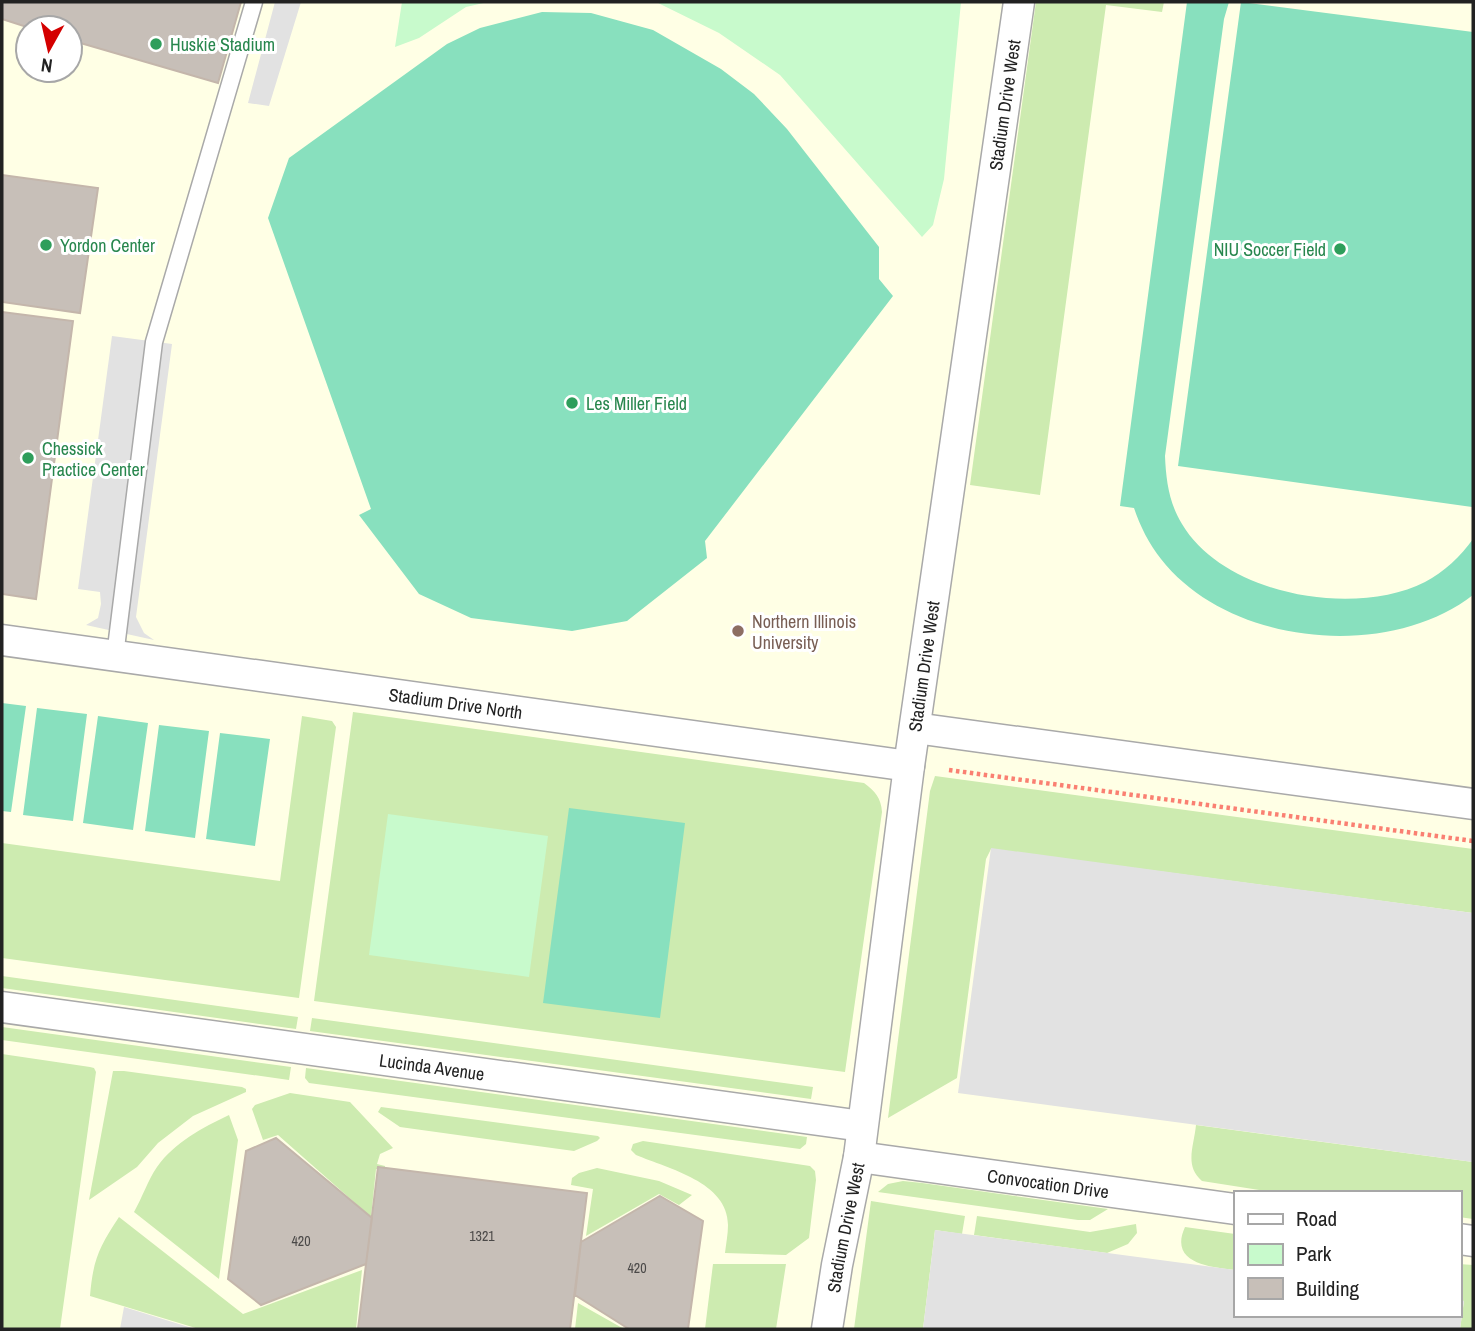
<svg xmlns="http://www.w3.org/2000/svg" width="1475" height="1331" viewBox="0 0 1475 1331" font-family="'Archivo Narrow',sans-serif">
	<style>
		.education { fill: #ffffe5; fill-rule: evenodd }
		.grass { fill: #cdebb0 }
		.park { fill: #c8facc }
		.pitch { fill: #88e0be }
		.parking { fill: #e2e2e2 }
		.building { fill: #c7bfb8; stroke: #c4b6ab; stroke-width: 2 }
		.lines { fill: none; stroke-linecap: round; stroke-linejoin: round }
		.service-casing { stroke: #a9a9a9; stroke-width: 19 }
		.minor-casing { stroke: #a9a9a9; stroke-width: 33 }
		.path { stroke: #fa8072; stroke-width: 4.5; stroke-dasharray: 3.5 3.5; stroke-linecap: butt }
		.service { stroke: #fff; stroke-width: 16 }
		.minor { stroke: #fff; stroke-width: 30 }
		.leisure-dot { fill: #2e9e5b; stroke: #fff; stroke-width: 2.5 }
		.education-dot { fill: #8d6e63; stroke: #fff; stroke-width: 2.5 }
		.labels { text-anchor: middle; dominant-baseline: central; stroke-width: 6; stroke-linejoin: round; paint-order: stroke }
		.number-label { font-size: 14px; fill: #4b4948 }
		.leisure-label { font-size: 18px; fill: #27864d; stroke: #fff; text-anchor: start }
		.street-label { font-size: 18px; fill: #222; stroke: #fff }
		.education-label { font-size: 18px; fill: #785e54; stroke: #fff; text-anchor: start }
	</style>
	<rect width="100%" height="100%" fill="#f2efe9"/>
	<!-- education -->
	<path class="education" d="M2,2H1473V1329H2ZM28,28H70V70H28ZM1235,1193H1459V1315H1235Z"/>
	<!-- grass -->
	<path class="grass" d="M1036,2H1164L1162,12L1106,5L1040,495L970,485Z
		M353,712L864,783C875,791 881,798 882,812L845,1072L314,1001Z
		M302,716L332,721L336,727L299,998L2,958V843L280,881Z
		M935,776L1473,849V913L991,849L986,859L957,1078L888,1118L930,791Z
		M2,976L298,1017L296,1029L2,988Z
		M312,1018L813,1087L811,1099L310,1031Z
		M2,1027L291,1067L289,1080L2,1040Z
		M2,1054L90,1067L94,1068L96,1072L60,1329H2Z
		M306,1068L807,1137L806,1144L800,1149L309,1083L305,1078Z
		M113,1071H124L242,1087L246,1089V1092L193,1116L158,1143L137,1167L89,1200Z
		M290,1093L350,1102L393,1148L380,1154L377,1164L385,1166V1170L376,1169L371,1217L278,1135L263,1140L252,1109L255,1105Z
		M381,1107L598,1136L600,1138L597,1141L574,1151L400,1127L378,1112Z
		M229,1115L238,1140L219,1279L134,1212C142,1198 148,1180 157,1167C175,1142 202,1128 229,1115Z
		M1196,1125L1473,1162V1219L1459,1217V1193H1279L1202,1181C1184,1166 1194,1146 1196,1125Z
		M643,1141L810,1166L815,1171L816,1180L809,1238L786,1255L725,1253C726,1244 728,1234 728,1225C728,1182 669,1169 636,1155L631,1150L633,1144Z
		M597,1168L659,1181L692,1195L679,1205L659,1194L586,1236L593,1189L571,1185L572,1178L579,1173Z
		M903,1181L922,1183L1108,1209L1090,1220H1078L878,1192L888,1184Z
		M871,1201L965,1216L962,1234L935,1230L923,1329H854Z
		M977,1216L1090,1232L1136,1224L1137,1233L1128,1244L1107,1253L974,1235Z
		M119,1217L243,1314L362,1270L356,1329H199L90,1296C93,1260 99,1247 119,1217Z
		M1185,1227L1235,1234V1270C1212,1267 1168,1264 1185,1227Z
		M713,1264H786L776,1329H705Z
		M1459,1264L1473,1265V1329H1460L1464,1301L1459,1300Z
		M578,1303L624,1329H575Z"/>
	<!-- park -->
	<path class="park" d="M402,2H488L466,7L419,38L395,47Z
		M656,2H961L944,179L933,225L922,237L780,75L719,33Z
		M388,814L548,836L529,977L369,955Z"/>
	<!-- pitch -->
	<path class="pitch" d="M1187,2H1229L1224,19L1165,456C1166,480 1169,503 1182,524C1224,595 1354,618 1425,582C1444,572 1461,556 1473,539V595C1388,661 1229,646 1161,559C1149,544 1140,526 1134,508L1120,506Z
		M1241,2L1473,32L1472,507L1178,466Z
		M542,12L591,13L653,30L721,69L754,94L787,129L879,247V279L893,296L705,541L707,558L627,621L572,631L471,618L419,594L359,515L371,509L268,218L289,158L447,44L480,28Z
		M2,703L26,706L11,812L2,811Z
		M37,708L87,714L73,821L23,815Z
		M98,716L148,723L133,830L83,823Z
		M159,725L209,731L195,838L145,831Z
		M220,733L270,739L255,846L206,839Z
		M569,808L685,823L660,1018L543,1003Z"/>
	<!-- parking -->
	<path class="parking" d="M275,2H301L269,106L248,103Z
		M112,336L172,344L136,617L144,633L154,640L86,625L98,618L101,604L100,592L78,589Z
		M991,848L1473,913V1162L958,1093Z
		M935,1230L1235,1270V1315H1459V1300L1464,1301L1460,1329H923Z
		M124,1307L195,1329H120Z"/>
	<!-- building -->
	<path class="building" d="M2,2H241L218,83L70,40V28H30L2,19Z
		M2,175L98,188L80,313L2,302Z
		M2,312L73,321L36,599L2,594Z
		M276,1138L372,1218L366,1264L261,1305L228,1279L246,1151Z
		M378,1167L587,1193L570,1329H358Z
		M660,1196L703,1221L688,1329H629L575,1295L581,1242Z"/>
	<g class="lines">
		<defs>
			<path id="service" d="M115,656L154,342L254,2"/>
			<g id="minor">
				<path id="s1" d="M2,640L909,766"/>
				<path d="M915,728L1473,804"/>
				<path id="s2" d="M2,1007L862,1126"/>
				<path id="s3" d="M859,1157L1235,1209"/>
				<path d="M1459,1239L1473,1241"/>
				<path id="s4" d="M827,1329L837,1265L859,1157L909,766L1019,2"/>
			</g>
		</defs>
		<!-- service casing -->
		<use href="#service" class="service-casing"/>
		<!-- minor casing -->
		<use href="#minor" class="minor-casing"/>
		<!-- path -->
		<path class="path" d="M949,770L1473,841"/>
		<!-- service -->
		<use href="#service" class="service"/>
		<!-- minor -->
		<use href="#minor" class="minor"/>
	</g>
	<!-- markers -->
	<g class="leisure-dot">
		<circle cx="156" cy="44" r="7"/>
		<circle cx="46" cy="245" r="7"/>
		<circle cx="1340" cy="249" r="7"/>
		<circle cx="572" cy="403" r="7"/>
		<circle cx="28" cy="458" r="7"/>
	</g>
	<circle class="education-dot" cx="738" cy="631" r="7"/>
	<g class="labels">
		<!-- number labels -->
		<g class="number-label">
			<text x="482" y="1236">1321</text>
			<text x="301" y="1241">420</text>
			<text x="637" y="1268">420</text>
		</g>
		<!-- leisure labels -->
		<g class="leisure-label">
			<text x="170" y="44">Huskie Stadium</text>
			<text x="60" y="245">Yordon Center</text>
			<text x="1326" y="249" text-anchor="end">NIU Soccer Field</text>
			<text x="586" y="403">Les Miller Field</text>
			<text x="42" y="448">Chessick<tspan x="42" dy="21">Practice Center</tspan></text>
		</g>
		<!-- street labels -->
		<g class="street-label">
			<text stroke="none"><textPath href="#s4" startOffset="1237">Stadium Drive West</textPath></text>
			<text stroke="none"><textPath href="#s4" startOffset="670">Stadium Drive West</textPath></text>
			<text stroke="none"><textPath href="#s1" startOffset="458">Stadium Drive North</textPath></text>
			<text stroke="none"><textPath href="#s2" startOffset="434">Lucinda Avenue</textPath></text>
			<text stroke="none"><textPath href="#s3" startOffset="191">Convocation Drive</textPath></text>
			<text stroke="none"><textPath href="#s4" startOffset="103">Stadium Drive West</textPath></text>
		</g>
		<!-- education labels -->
		<g class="education-label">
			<text x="752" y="621">Northern Illinois<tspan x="752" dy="21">University</tspan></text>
		</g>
	</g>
	<!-- border -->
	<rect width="1475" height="1331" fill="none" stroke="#222222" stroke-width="7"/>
	<!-- legend -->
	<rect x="1234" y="1191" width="228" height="126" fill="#ffffff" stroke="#a7a7a7" stroke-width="2"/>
	<rect x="1248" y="1214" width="35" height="10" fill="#ffffff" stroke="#a7a7a7" stroke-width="2"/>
	<text x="1296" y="1226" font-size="21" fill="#222222">Road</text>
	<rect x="1248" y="1244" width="35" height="21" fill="#c8facc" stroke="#a7a7a7" stroke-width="2"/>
	<text x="1296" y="1261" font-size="21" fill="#222222">Park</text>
	<rect x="1248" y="1278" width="35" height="21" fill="#c7bfb8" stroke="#a7a7a7" stroke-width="2"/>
	<text x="1296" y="1296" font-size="21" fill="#222222">Building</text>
	<!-- north arrow -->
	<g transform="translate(49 49) rotate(188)"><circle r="33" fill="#ffffff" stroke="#a7a7a7" stroke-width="2"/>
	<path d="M0-5L12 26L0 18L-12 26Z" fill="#d40000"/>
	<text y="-10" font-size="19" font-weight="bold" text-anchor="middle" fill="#222222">N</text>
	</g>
</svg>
